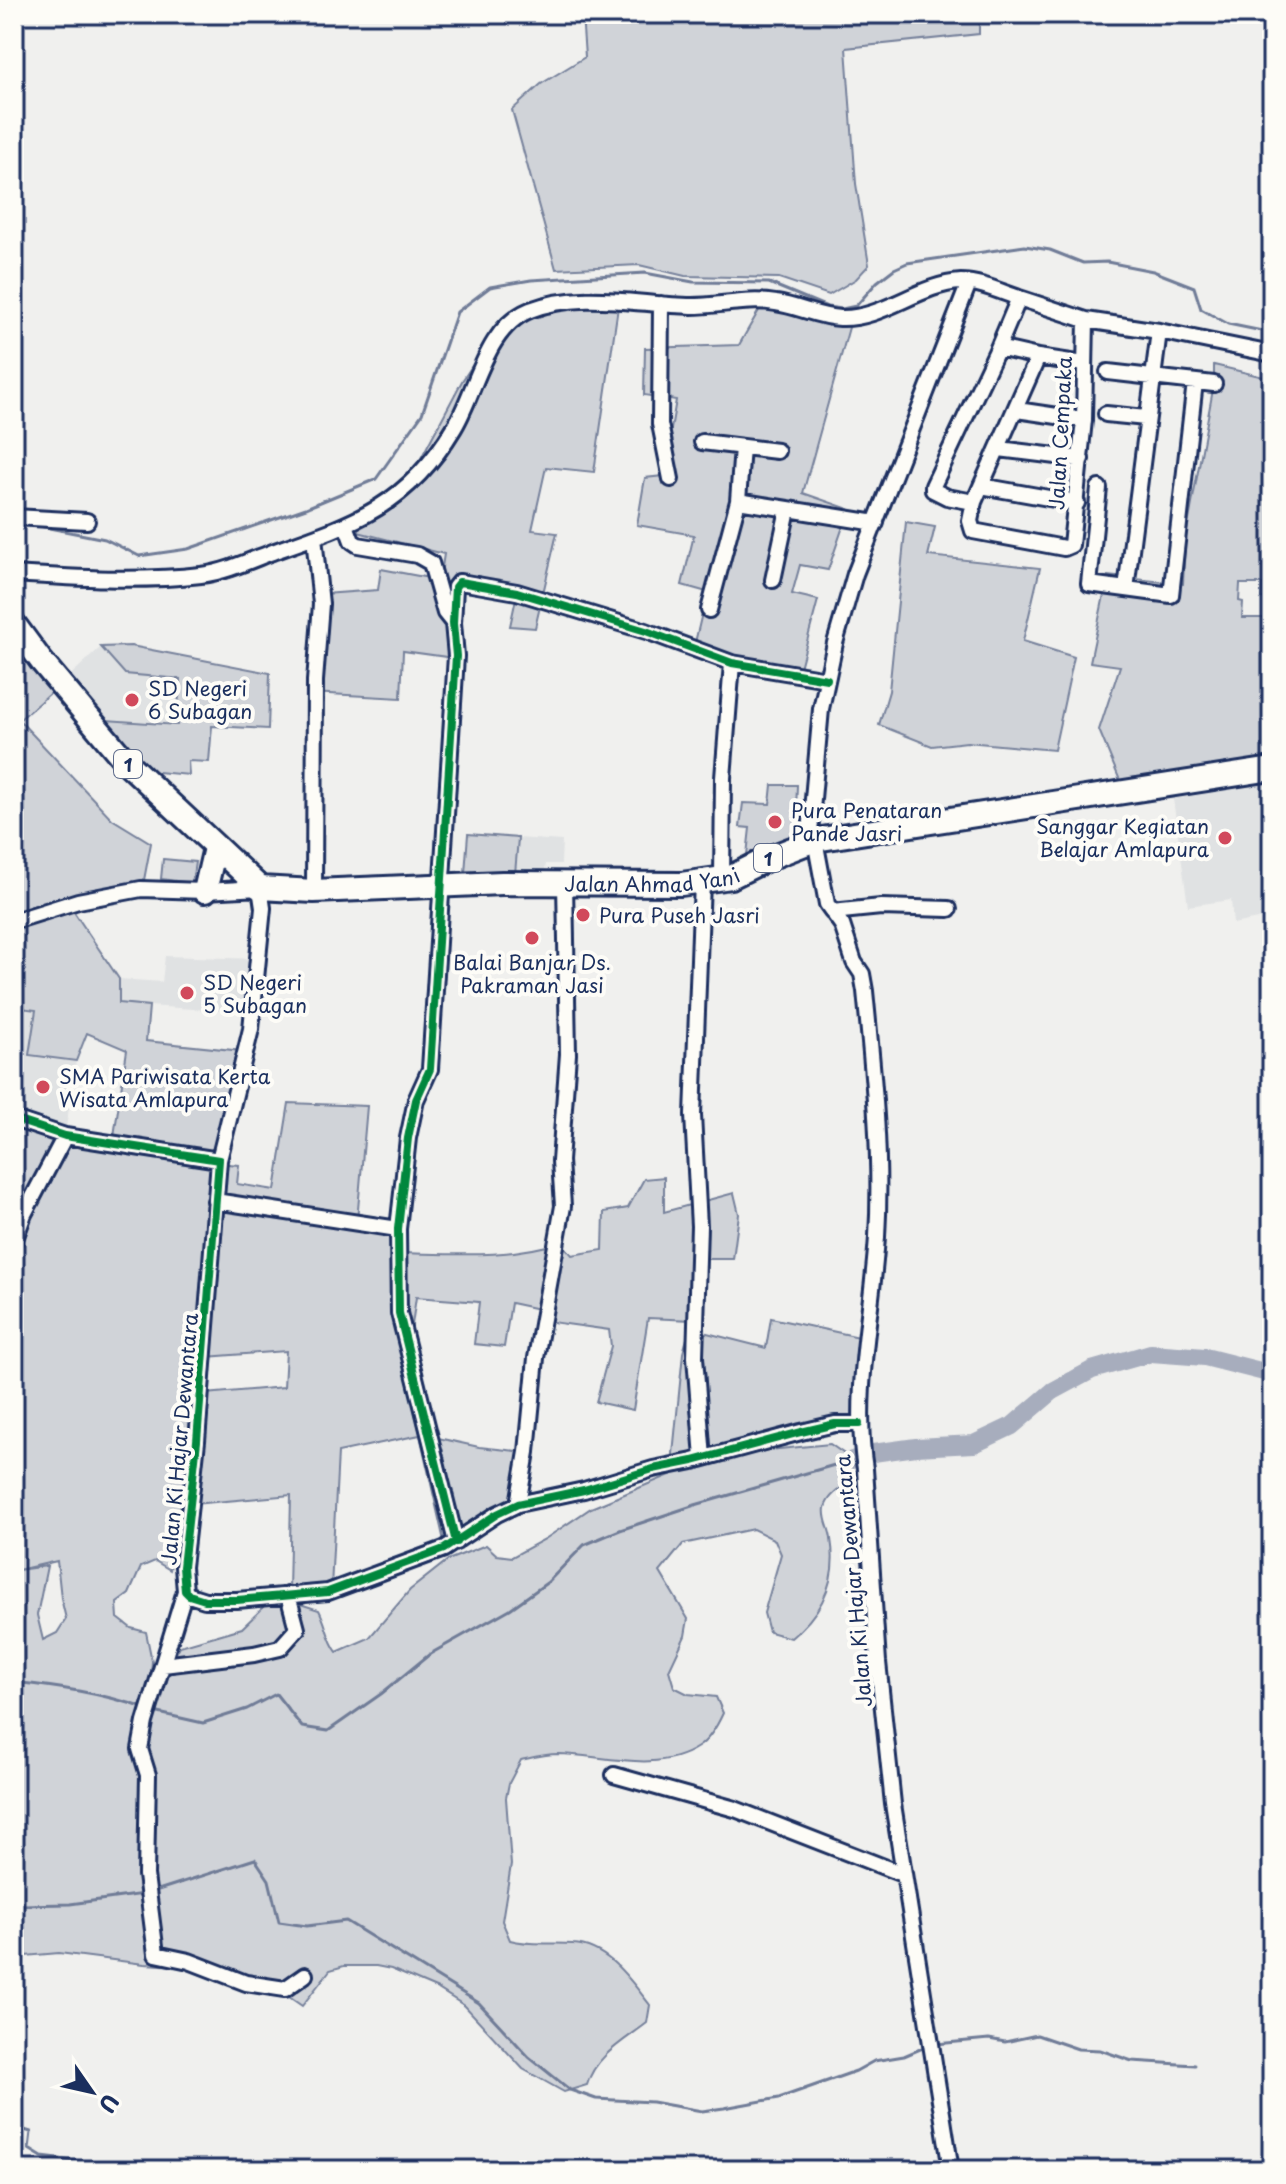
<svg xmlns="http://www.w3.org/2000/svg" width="1286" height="2184" viewBox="0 0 1286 2184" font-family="'Playpen Sans',sans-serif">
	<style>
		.built { fill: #e0e2e3 }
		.green { fill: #d0d3d8; stroke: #76819b; stroke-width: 2; fill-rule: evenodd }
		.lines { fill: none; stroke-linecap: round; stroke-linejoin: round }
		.stream { stroke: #6f7b97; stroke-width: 3 }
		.river { stroke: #a7adbd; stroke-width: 18 }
		.minor-casing { stroke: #1b2f5e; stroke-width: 20 }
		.highway-casing { stroke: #1b2f5e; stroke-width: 28 }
		.minor { stroke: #fdfcf7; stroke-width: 14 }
		.highway { stroke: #fdfcf7; stroke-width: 22 }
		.cycleway-casing { stroke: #fdfcf7; stroke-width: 13 }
		.cycleway { stroke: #00873e; stroke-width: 8 }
		.poi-dot { fill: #d1495b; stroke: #fdfcf7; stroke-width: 3 }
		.labels { text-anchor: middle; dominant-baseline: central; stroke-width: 8; stroke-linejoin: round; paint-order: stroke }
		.shield { fill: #fdfcf7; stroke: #5f6c8c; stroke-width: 2 }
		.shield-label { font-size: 18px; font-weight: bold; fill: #1b2f5e }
		.street-label { font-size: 20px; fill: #1b2f5e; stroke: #fdfcf7 }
		.poi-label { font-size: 20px; fill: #1b2f5e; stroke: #fdfcf7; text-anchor: start }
	</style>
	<rect width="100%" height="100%" fill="#f0f0ee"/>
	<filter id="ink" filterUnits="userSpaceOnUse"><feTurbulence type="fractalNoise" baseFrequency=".0125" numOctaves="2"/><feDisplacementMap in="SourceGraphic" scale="16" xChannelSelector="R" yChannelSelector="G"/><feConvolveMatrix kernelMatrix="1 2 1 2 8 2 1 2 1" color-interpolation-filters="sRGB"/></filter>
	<g filter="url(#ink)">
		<!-- built -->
		<path class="built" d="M101,647L125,674L180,679L177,725L106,720L66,679Z
			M1269,783L1272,810V916L1233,924L1231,900L1188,906L1173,799Z
			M518,838L562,841L561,864H546L544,875L515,874Z
			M165,956L258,959L252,1013L119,1004V979L162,982Z
			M14,1007L36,1010L29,1055L76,1061L66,1128L14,1112Z"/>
		<!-- green -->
		<path class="green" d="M582,14H979V34L846,48L856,184L869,265L856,279L829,295L779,278L685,276L639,265L556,269L512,110L541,84L585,57Z
			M619,300L594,472L546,467L532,530L557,533L535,628L510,626L517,594L460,585L454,658L403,651L401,698L311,693L307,673L324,594L378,590L381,569L440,580L444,554L358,532L374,505L411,477L462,381L500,324L518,314Z
			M765,300L824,316L853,313L803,493L849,509L828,570L800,565L792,594L818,600L797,679L693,651L707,592L682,585L694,535L637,525L645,478L663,476L676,400L644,395L645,348L739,345Z
			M1214,365L1272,379V599L1261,598L1262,584H1240L1239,601L1243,602L1242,618H1272V762L1121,783L1099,730L1120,666L1090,662L1108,576L1183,584L1185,542L1214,384Z
			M906,522L935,527L928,556L1040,568L1023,641L1074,657L1054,750L967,742L932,746L879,725L889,691Z
			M131,646L270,673L268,729L212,726L209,762L188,761L189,775L136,770L96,732L106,720L177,725L180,679L125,674L101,647Z
			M19,654L55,689L19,720L112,819L151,843L141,896L70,906L119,979V1003L149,1006L146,1041L242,1051L217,1163L239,1165L237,1184L275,1190L289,1103L367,1106L357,1221L402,1223L398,1253C454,1254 508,1259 561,1242L572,1255L603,1250L604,1212L628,1208L644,1179L664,1177V1212L734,1193L739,1214L733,1259H702L703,1332L766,1348L771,1318L864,1338L857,1399L851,1421L672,1464L683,1353L692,1320L648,1318L633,1410L596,1402L611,1346L609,1330L537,1320L539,1309L511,1303L504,1347L474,1344L479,1302L416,1297L410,1339L399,1342L420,1434L479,1447L526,1452L519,1502L444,1541L420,1435L338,1452L331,1588L289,1592L291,1495L182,1505L170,1570L155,1561L141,1567L129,1594L117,1603L118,1618L131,1628L146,1632L152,1661L151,1675L165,1673L180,1646L242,1628L266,1605L297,1603L319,1610C327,1625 327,1639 337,1652L369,1638L410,1590L448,1560L486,1545L497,1555L512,1557L545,1539L591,1508L682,1470L759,1451L830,1444L850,1458L851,1482C841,1488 828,1495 825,1508C823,1519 830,1528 831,1539C838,1580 822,1613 791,1638L769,1632L764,1613L781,1554L775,1540L753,1529L683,1544L660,1572L688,1619L685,1636L669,1670L674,1687L688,1694L716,1697L723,1713C718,1724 709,1740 698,1747C657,1774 603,1755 558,1754C545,1754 534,1757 521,1760L509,1783L506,1798L511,1865L502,1921L510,1940C532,1946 551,1942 573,1944C608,1946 630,1980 650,2005L647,2023C624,2041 595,2056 587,2085L564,2092L523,2069L465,2006L438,1989L391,1969L376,1966H344L330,1970L302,2006L289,1997L196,1967L144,1964L59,1953L14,1957V1112L66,1128L114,1136L127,1050L87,1033L76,1061L29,1055L36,1010L14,1007V659ZM286,1351L284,1387L194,1395L193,1358ZM57,1561L61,1598L66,1619L57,1633L43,1640L37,1615L47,1566L18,1570Z
			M772,785H797L795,835L747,855L750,828L740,827L743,803L770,804Z
			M468,834L518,838L515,874L465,873Z
			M163,859L195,862L192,883L161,879Z"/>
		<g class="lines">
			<!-- stream -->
			<path class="stream" d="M14,526L34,525L105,539L139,556L188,549L306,508L376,479L422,414L457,312L490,287L531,280L645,273L693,282L769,283L827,307L842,309L856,306L877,282L894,269L907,263L1025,246L1050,250L1083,263L1107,262L1153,271L1194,287L1201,309L1228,324L1272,333
				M14,1682C58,1687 102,1693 144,1708
				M154,1712L203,1723L247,1709L276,1694L302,1727L328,1731L381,1694L430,1654L510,1609L548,1582L584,1545L620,1530L695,1505L852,1460
				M155,1891L255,1859L269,1880L279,1922L307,1926L346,1921L479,2003L529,2057L570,2090L596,2099L652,2102L702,2111L724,2108L779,2098L856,2071L874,2061L904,2056L925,2047
				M14,1902L20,1905L70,1904L144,1894
				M936,2044L989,2039L1005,2042L1037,2035L1078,2049L1100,2050L1132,2061L1195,2065
				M14,2127L31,2132L29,2149L42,2157L124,2167"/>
			<!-- river -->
			<path class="river" d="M852,1460L873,1453L916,1447L974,1444L1012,1426L1053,1391L1092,1370L1151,1353L1205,1357L1272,1374"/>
			<defs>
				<path id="minor" d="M661,304L660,424L671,479
					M1086,320L1084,420L1071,545L1064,548L973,531L970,521L974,502L1038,357L998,348L1019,298L1086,320L1159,331L1272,354
					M1038,357L1084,364
					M1108,372L1214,384
					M1017,410L1084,420
					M1106,414L1146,418
					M702,442L777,451
					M999,449L1081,459
					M981,486L1077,503
					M1099,488L1089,584L1171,595L1195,382
					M738,501L876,523
					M974,502L947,497L933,490V486L998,348
					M14,517L87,521
					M346,525L352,541L358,545L417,555L431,563L445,613L453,623
					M14,574C76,578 138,582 201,575C226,572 251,560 275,551C356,523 408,505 454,428C477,390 485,328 530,310C582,290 638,305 692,306C720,306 748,298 776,303C798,306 818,317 840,318C882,320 919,284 961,282C980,282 1001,292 1019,298
					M773,580L788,509
					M1126,589L1159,331
					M709,610L738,501L742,447
					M815,840L827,904L842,925L854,962L862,974L865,991C873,1072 882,1155 877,1237C872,1314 853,1393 865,1469L878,1662L893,1804L951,2170
					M809,844L821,709L835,643L855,574L969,283
					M722,879L723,778L732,663
					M702,882L693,1115L699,1226L695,1357L703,1458
					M314,891L315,681L321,604L314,537
					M832,912L881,907L949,909
					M14,921L78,901L141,889L205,891L260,888L263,908L251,1029L219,1160
					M14,1119L65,1136L219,1160L197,1441L183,1567L185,1591L189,1595L205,1600H237L328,1592L444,1549L497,1514L518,1504L584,1490L653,1469L693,1461L801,1432L835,1424H859
					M215,1201L398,1229
					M14,1242L24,1214L65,1136
					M518,1504L527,1452L536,1358L563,1206L560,1161L568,1054L565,883
					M456,1542L399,1313L398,1229L408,1138L416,1100L430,1069L456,656L453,623L455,587L459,582L466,583L517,592L646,631L732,663L827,679
					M185,1591L145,1722L140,1749L148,1775L146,1875L156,1954L189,1961L246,1983L285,1989L305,1975
					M163,1665L254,1654L280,1648L297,1629L288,1595
					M614,1775L735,1809L902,1874"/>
				<g id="highway">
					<path id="s1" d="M14,624L42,662L126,762L260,888L314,891L502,883L681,884L731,877L769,858L815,840L1272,769"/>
					<path d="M205,891L215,848"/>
				</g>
			</defs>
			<!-- minor casing -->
			<use href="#minor" class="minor-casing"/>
			<!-- highway casing -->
			<use href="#highway" class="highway-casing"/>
			<!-- minor -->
			<use href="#minor" class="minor"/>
			<!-- highway -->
			<use href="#highway" class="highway"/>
			<defs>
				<path id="cycleway" d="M14,1119L65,1136L219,1160L197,1441L183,1567L185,1591L189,1595L205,1600H237L328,1592L444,1549L497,1514L518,1504L584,1490L653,1469L693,1461L801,1432L835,1424H859
					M456,1542L399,1313L398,1229L408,1138L416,1100L430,1069L456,656L453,623L455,587L459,582L466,583L517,592L646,631L732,663L827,679"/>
			</defs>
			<!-- cycleway casing -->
			<use href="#cycleway" class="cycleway-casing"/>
			<!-- cycleway -->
			<use href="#cycleway" class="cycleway"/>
		</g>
	</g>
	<!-- markers -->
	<g class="poi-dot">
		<circle cx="132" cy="700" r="8"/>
		<circle cx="775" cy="822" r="8"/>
		<circle cx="1225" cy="838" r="8"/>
		<circle cx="583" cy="915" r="8"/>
		<circle cx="532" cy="938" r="8"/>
		<circle cx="187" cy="993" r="8"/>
		<circle cx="43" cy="1087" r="8"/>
	</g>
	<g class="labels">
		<!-- shield labels -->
		<g class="shield">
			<rect x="114" y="750" width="28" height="28" rx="6"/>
			<rect x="754" y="844" width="28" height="28" rx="6"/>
		</g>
		<g class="shield-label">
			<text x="128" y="764">1</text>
			<text x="768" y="858">1</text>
		</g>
		<!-- street labels -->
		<g class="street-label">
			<text transform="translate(1060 433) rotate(-87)">Jalan Cempaka</text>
			<text stroke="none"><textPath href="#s1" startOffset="754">Jalan Ahmad Yani</textPath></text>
			<text transform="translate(179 1439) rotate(-85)">Jalan Ki Hajar Dewantara</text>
			<text transform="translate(853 1581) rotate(-95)">Jalan Ki Hajar Dewantara</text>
		</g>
		<!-- poi labels -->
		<g class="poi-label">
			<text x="148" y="688">SD Negeri<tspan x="148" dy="23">6 Subagan</tspan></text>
			<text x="791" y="810">Pura Penataran<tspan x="791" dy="23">Pande Jasri</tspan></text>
			<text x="1209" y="826" text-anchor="end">Sanggar Kegiatan<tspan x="1209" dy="23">Belajar Amlapura</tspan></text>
			<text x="599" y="915">Pura Puseh Jasri</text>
			<text x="532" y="962" text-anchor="middle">Balai Banjar Ds.<tspan x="532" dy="23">Pakraman Jasi</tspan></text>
			<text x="203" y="982">SD Negeri<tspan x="203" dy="23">5 Subagan</tspan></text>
			<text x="59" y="1076">SMA Pariwisata Kerta<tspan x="59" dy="23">Wisata Amlapura</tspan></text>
		</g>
	</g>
	<!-- margin -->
	<rect width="1286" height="2184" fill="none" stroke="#fdfcf7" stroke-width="48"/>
	<rect x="24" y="24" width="1238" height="2136" fill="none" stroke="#1b2f5e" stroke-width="3" filter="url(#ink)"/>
	<!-- north arrow -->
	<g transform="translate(92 2092) rotate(124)" stroke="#fdfcf7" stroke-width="6" paint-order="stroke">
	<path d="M0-6L14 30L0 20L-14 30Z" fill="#1b2f5e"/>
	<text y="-12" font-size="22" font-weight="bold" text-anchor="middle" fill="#1b2f5e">U</text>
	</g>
</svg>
